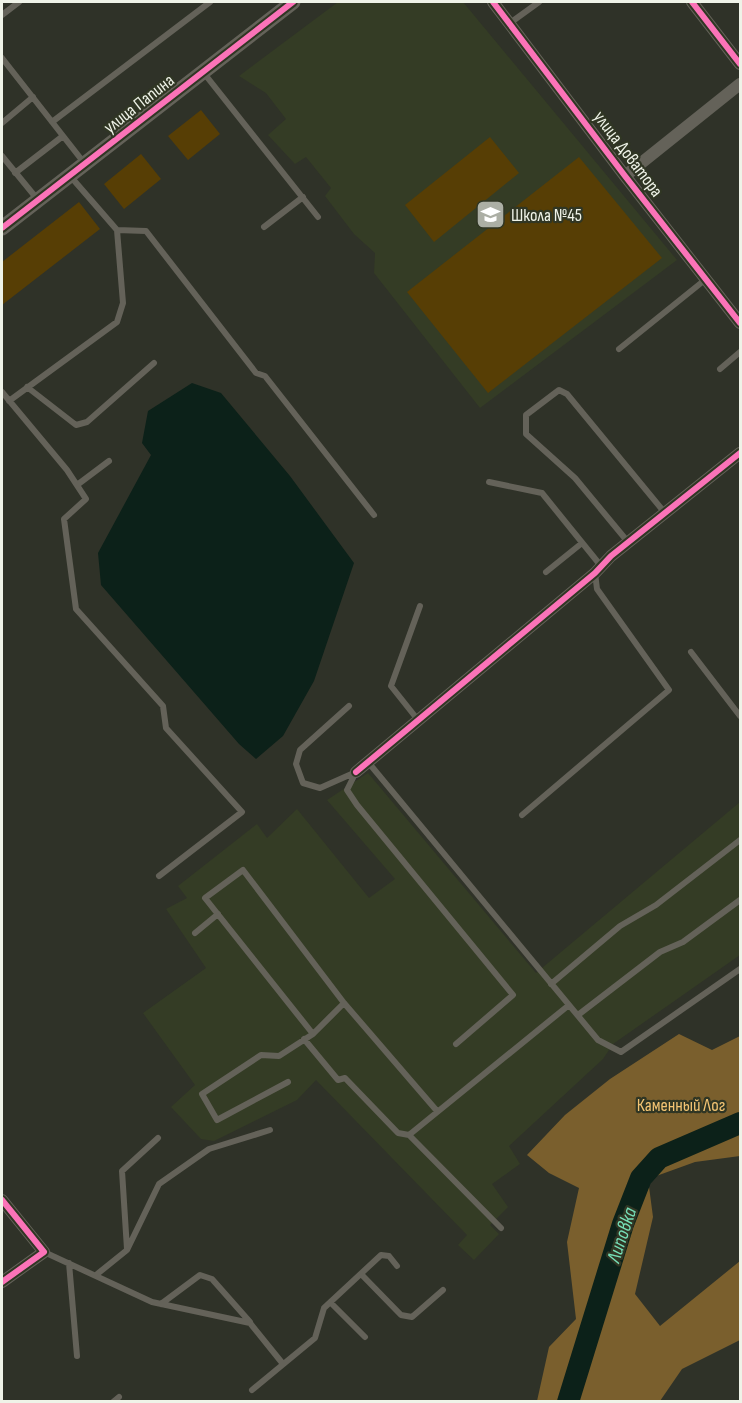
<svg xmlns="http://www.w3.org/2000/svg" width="742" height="1403" viewBox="0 0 742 1403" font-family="'Sofia Sans Condensed',sans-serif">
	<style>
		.built { fill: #343c25 }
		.green { fill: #573e05 }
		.forest { fill: #7a5f2d }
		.water { fill: #0c2119 }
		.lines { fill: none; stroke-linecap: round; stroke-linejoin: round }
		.river { stroke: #0c2119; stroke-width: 22 }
		.service { stroke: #646259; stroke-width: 6 }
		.minor { stroke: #646259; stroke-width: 12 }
		.tertiary { stroke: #646259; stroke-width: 15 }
		.cycleway-casing { stroke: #303624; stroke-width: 10 }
		.cycleway { stroke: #fb73b8; stroke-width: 6 }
		.labels { text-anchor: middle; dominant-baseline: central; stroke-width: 4.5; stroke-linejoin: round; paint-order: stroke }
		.street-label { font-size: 18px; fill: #eff3e8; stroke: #303624 }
		.poi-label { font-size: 18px; fill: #eff3e8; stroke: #303624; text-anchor: start }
		.park-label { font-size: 18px; fill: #f3c473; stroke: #303624 }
		.water-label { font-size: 20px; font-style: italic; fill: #76deb7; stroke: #303624 }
	</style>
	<rect width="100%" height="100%" fill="#2f3228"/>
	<!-- built -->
	<path class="built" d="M338,2H463L677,260L480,408L374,273L375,253L354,234L325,196L331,188L306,157L295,164L268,135L286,119L266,93L239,76Z
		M368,773L536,973L740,802V955L613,1044L603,1059L509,1146L520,1164L492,1184L508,1207L490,1225L499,1234L474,1260L458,1245L467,1235L316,1080L297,1100L214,1141L201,1139L171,1107L195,1085L143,1013L206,968L166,909L187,898L178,886L257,824L267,838L297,809L369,898L395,879L327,800Z"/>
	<!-- green -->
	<path class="green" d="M201,110L220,134L188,160L168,136Z
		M490,137L519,173L434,242L405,205Z
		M141,154L161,179L124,209L104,184Z
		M579,157L662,258L488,393L407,292Z
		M79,202L100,229L2,305V262Z"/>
	<!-- forest -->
	<path class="forest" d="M679,1034L712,1050L740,1036V1156L695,1162L648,1179L653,1217L635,1294L660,1326L740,1261V1340L682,1369L660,1401H537L549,1347L576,1319L567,1242L579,1188L549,1173L527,1155L565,1115L610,1079Z"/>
	<!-- water -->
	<path class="water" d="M192,383L221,393L290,476L354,563L314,681L283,736L256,759L239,744L101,585L98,553L151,455L142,443L148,411Z"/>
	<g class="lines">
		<!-- river -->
		<path class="river" d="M568,1402L623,1224L641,1178L659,1158L740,1123"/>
		<!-- service -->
		<path class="service" d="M2,15L19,2
			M510,23L539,2
			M2,58L85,164
			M203,72L318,217
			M52,122L210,2
			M2,123L33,97
			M2,156L38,200
			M15,173L63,136
			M264,227L303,197
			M117,230L146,231L256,373L265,376L374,515
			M619,349L706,279
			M720,369L740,352
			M27,387L76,425L87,422L154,363
			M2,392L67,470L86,499L64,519L76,609L163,706L166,728L242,812L159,876
			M9,401L117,322L123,303L117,230L71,177
			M489,482L542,493L601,566
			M77,485L109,461
			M628,542L575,478L526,434V415L559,390L567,394L665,513
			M546,572L582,543
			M691,652L740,716
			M349,706L300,750L296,764L303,783L320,788L356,772
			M418,720L391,686L420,606
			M368,762L598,1040L621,1052L740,969
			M356,772L347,790L357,805L513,995L456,1044
			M522,815L669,690L597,589L595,573
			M195,933L218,914
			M551,984L620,926L656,905L740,840
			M578,1015L660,952L683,942L740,900
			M313,1034L344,1003
			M304,1039L338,1080L345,1078L398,1133L409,1135
			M288,1082L217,1120L202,1094L261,1055L279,1056L313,1034L205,898L243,870L344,1003L437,1111
			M501,1228L409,1135L569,1005
			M127,1249L122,1171L158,1138
			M44,1252L152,1302L250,1323L283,1364
			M69,1263L77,1356
			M361,1274L401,1315L412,1317L443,1290
			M96,1275L127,1250L159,1184L209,1149L270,1130
			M331,1303L365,1337
			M161,1304L200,1275L212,1279L250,1322
			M252,1390L315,1338L324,1308L381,1255L389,1256L397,1266
			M113,1402L119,1397"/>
		<!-- minor -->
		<path class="minor" d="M493,2L625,176L740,323
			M692,2L740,64
			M625,176L740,84
			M356,772L595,573L611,556L740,453
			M2,1200L44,1252L2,1282"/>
		<!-- tertiary -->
		<path class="tertiary" d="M2,228L293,2"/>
		<defs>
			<path id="cycleway" d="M493,2L625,176L740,323
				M692,2L740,64
				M2,228L293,2
				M356,772L595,573L611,556L740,453
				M2,1200L44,1252L2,1282"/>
		</defs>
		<!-- cycleway casing -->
		<use href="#cycleway" class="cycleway-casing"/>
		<!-- cycleway -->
		<use href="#cycleway" class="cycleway"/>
	</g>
	<!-- icons -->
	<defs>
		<symbol id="school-square" viewBox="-11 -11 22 22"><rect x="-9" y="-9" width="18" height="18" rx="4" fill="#acafa5" stroke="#303624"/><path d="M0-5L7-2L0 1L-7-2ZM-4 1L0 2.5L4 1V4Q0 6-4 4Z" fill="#fff"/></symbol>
	</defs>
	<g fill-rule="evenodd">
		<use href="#school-square" x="474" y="198" width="33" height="33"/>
	</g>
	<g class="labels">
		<!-- street labels -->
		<g class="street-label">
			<text transform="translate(139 104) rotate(-38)">улица Папина</text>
			<text transform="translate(628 154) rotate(53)">улица Доватора</text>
		</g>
		<!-- poi labels -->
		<g class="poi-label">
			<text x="511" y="215">Школа №45</text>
		</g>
		<!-- park labels -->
		<g class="park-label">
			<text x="681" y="1105">Каменный Лог</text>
		</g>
		<!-- water labels -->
		<g class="water-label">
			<text transform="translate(622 1235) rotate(-72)">Липовка</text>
		</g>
	</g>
	<!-- border -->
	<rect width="742" height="1403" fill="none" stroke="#eff3e8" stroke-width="6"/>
</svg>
